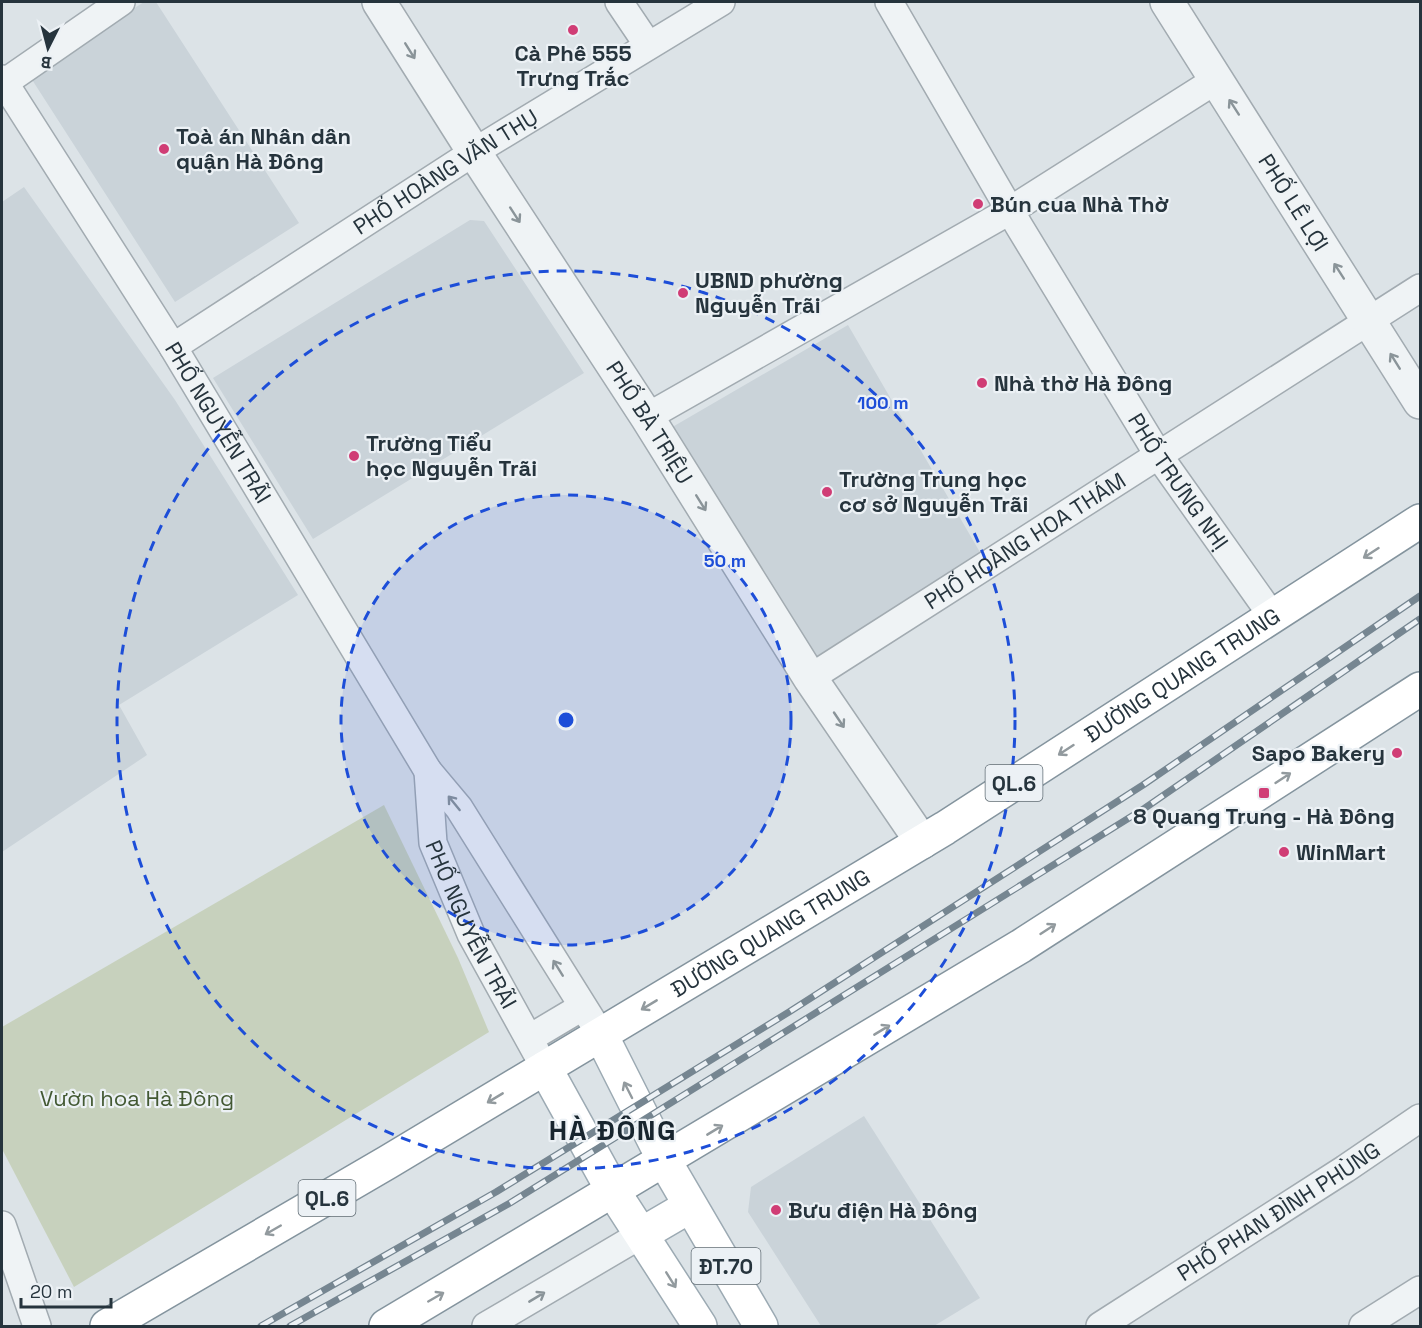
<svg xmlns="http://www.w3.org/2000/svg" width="1422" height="1328" viewBox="0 0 1422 1328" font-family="'Space Grotesk',sans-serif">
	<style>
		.built { fill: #cad3d9 }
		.green { fill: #c7d1bd }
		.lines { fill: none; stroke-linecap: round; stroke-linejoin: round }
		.minor-casing { stroke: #a2abb1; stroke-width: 30 }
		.tertiary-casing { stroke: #a2abb1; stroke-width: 36 }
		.primary-casing { stroke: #9caab3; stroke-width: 36 }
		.trunk-casing { stroke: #84949e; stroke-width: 36 }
		.minor { stroke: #eff3f5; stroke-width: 27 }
		.tertiary { stroke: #eff3f5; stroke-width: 33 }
		.primary { stroke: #fff; stroke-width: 33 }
		.trunk { stroke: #fff; stroke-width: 33 }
		.rail-casing { stroke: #768691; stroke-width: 7 }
		.rail { stroke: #ecf1f5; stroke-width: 4.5; stroke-dasharray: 14; stroke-linecap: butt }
		.oneway { stroke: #8a9499 }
		.oneway2 { stroke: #929a9e }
		.ring { fill: none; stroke: #1d4ed8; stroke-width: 3; stroke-dasharray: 10 8 }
		.poi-dot { fill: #d03d75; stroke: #ecf1f5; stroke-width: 2 }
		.labels { text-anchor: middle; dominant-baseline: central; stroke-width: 4.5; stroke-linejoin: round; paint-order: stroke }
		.shield { fill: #ecf1f5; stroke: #616d74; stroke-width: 1.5 }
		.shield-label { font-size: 21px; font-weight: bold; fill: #26343d }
		.poi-label { font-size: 22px; font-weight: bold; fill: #26343d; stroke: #ecf1f5; text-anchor: start }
		.street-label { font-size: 22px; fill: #26343d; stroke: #ecf1f5 }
		.park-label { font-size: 22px; fill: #435933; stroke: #ecf1f5 }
		.district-label { font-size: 28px; font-weight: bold; letter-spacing: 1.5px; fill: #18252e; stroke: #ecf1f5 }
		.centre { fill: #1d4ed8; stroke: #ecf1f5; stroke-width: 3 }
		.ring-label { font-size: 18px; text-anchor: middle; font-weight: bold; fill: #1d4ed8; stroke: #ecf1f5; stroke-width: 4.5; stroke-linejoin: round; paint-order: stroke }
	</style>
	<rect width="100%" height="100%" fill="#dce3e7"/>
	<!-- built -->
	<path class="built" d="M144,2H156L299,223L175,302L29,75Z
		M24,187L175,400L298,595L119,705L147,755L2,852V202Z
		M470,220L484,221L584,373L313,539L213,378Z
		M848,325L981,554L817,656L669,429Z
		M864,1116L980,1298L934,1326H821L748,1212L751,1187Z"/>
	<!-- green -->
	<path class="green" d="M384,805L458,958L489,1032L74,1287L2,1149V1027Z"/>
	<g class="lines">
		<defs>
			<g id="minor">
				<path d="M619,2L648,45"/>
				<path id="s1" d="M889,2L1019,226L1159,456L1273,617"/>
				<path id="s2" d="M2,79L173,347L428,771L459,808L601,1035"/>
				<path d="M4,83L121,2"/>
				<path id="s3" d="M173,347L474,152L721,2"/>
				<path d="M647,417L1011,210L1216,80"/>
				<path id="s4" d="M810,678L1420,288"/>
				<path id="s5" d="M428,771L433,843L471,934L545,1068"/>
				<path d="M530,1038L582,1007"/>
				<path d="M2,1225L37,1326"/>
				<path d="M486,1326L642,1234"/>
				<path id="s6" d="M1100,1326L1345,1169L1420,1118"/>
				<path d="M1363,1326L1420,1290"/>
			</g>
			<g id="tertiary">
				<path id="s7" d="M379,2L474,152L647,417L810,678L922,842"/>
				<path id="s8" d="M1167,2L1420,402"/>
			</g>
			<path id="primary" d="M601,1035L664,1160L761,1326
				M545,1068L613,1191L700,1326
				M642,1234L690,1206"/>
			<g id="trunk">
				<path id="s9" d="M107,1326L388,1162L945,828L1420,521"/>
				<path d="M386,1326L1021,946L1420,689"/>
			</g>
		</defs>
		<!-- minor casing -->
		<use href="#minor" class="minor-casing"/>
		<!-- tertiary casing -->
		<use href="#tertiary" class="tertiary-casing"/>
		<!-- primary casing -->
		<use href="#primary" class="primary-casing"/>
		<!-- trunk casing -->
		<use href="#trunk" class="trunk-casing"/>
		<!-- minor -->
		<use href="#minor" class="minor"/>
		<!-- tertiary -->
		<use href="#tertiary" class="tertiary"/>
		<!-- primary -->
		<use href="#primary" class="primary"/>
		<!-- trunk -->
		<use href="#trunk" class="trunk"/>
		<defs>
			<path id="rail" d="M261,1326L496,1192L789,1012L1143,785L1420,596
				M290,1326L510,1203L1145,808L1420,619"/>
		</defs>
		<!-- rail casing -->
		<use href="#rail" class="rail-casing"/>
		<!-- rail -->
		<use href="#rail" class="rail"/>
	</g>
	<!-- one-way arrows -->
	<defs><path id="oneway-shaft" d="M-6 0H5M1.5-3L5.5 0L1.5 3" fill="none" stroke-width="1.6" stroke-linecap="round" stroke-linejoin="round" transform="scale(1.5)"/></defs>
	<g class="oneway">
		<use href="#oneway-shaft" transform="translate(410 51) rotate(58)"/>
		<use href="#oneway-shaft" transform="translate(1234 107) rotate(-123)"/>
		<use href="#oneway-shaft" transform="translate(515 215) rotate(57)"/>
		<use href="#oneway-shaft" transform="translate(1339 271) rotate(-123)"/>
		<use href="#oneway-shaft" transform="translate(1395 361) rotate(-122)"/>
		<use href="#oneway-shaft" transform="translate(701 503) rotate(58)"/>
		<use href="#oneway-shaft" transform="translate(839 720) rotate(56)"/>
		<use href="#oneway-shaft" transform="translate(454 803) rotate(-129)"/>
		<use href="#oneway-shaft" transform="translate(558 968) rotate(-122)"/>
		<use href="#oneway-shaft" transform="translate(537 1297) rotate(-31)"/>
	</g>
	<g class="oneway2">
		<use href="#oneway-shaft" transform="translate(1371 553) rotate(147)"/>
		<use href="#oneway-shaft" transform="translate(1066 750) rotate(147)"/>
		<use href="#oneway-shaft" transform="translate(1283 778) rotate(-33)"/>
		<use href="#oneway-shaft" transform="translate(1048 929) rotate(-33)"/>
		<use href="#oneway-shaft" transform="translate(649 1005) rotate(149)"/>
		<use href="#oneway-shaft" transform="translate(882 1030) rotate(-31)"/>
		<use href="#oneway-shaft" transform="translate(628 1090) rotate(-117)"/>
		<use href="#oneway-shaft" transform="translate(495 1098) rotate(149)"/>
		<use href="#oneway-shaft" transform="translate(715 1130) rotate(-31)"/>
		<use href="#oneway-shaft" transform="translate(273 1230) rotate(150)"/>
		<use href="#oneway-shaft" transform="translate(671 1280) rotate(58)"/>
		<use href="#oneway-shaft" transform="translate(436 1297) rotate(-30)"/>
	</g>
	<!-- distance rings -->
	<circle cx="566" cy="720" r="225" fill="#1d4ed8" fill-opacity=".12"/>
	<g class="ring">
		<circle cx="566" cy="720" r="225"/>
		<circle cx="566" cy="720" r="449"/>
	</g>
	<!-- markers -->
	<g class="poi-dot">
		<circle cx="573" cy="30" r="6"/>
		<circle cx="164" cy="149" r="6"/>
		<circle cx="978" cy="204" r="6"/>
		<circle cx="683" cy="293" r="6"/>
		<circle cx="982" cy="383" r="6"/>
		<circle cx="354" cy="456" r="6"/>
		<circle cx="827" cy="492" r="6"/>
		<circle cx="1397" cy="753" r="6"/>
		<rect x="1258" y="787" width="12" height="12" rx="3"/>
		<circle cx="1284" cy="852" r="6"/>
		<circle cx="776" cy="1210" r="6"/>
	</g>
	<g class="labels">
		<!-- shield labels -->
		<g class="shield">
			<rect x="985.5" y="765" width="57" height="36" rx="4.5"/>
			<rect x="298.5" y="1180" width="57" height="36" rx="4.5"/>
			<rect x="691.5" y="1248" width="69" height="36" rx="4.5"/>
		</g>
		<g class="shield-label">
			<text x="1014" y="783">QL.6</text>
			<text x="327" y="1198">QL.6</text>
			<text x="726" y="1266">ĐT.70</text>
		</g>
		<!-- poi labels -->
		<g class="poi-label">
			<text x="573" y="53" text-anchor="middle">Cà Phê 555<tspan x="573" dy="25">Trưng Trắc</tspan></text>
			<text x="176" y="136">Toà án Nhân dân<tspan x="176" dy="25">quận Hà Đông</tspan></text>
			<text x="990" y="204">Bún cua Nhà Thờ</text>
			<text x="695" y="280">UBND phường<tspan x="695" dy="25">Nguyễn Trãi</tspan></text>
			<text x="994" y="383">Nhà thờ Hà Đông</text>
			<text x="366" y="443">Trường Tiểu<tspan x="366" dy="25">học Nguyễn Trãi</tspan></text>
			<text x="839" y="479">Trường Trung học<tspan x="839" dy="25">cơ sở Nguyễn Trãi</tspan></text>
			<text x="1385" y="753" text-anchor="end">Sapo Bakery</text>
			<text x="1264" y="816" text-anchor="middle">8 Quang Trung - Hà Đông</text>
			<text x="1296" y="852">WinMart</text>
			<text x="788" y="1210">Bưu điện Hà Đông</text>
		</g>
		<!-- street labels -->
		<g class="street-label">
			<text stroke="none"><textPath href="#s3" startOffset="324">PHỐ HOÀNG VĂN THỤ</textPath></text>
			<text stroke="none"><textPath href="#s8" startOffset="237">PHỐ LÊ LỢI</textPath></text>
			<text stroke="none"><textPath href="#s7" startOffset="500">PHỐ BÀ TRIỆU</textPath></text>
			<text stroke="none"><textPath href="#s2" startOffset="406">PHỐ NGUYỄN TRÃI</textPath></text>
			<text stroke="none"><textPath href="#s1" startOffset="560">PHỐ TRƯNG NHỊ</textPath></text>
			<text stroke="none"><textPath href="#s4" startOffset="255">PHỐ HOÀNG HOA THÁM</textPath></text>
			<text stroke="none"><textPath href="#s9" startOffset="1257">ĐƯỜNG QUANG TRUNG</textPath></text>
			<text stroke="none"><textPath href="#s5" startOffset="162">PHỐ NGUYỄN TRÃI</textPath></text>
			<text stroke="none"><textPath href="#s9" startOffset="771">ĐƯỜNG QUANG TRUNG</textPath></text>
			<text stroke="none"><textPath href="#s6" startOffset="212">PHỐ PHAN ĐÌNH PHÙNG</textPath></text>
		</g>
		<!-- park labels -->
		<g class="park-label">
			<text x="137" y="1098">Vườn hoa Hà Đông</text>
		</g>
		<!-- district labels -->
		<g class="district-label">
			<text x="613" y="1130">HÀ ĐÔNG</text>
		</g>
	</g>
	<circle cx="566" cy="720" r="9" class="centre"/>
	<g class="ring-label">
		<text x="883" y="409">100 m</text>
		<text x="725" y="567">50 m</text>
	</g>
	<!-- border -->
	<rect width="1422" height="1328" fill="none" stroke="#26343d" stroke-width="6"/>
	<!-- north arrow -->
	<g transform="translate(48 48) rotate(186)" stroke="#ecf1f5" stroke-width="4.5" paint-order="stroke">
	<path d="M0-4.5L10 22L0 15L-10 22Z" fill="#26343d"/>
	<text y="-9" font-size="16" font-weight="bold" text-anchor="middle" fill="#26343d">B</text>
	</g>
	<!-- scale -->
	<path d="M21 1298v9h90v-9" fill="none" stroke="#26343d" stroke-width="3"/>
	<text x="30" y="1298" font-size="18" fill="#26343d" stroke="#ecf1f5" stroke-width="4.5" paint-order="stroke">20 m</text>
</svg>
